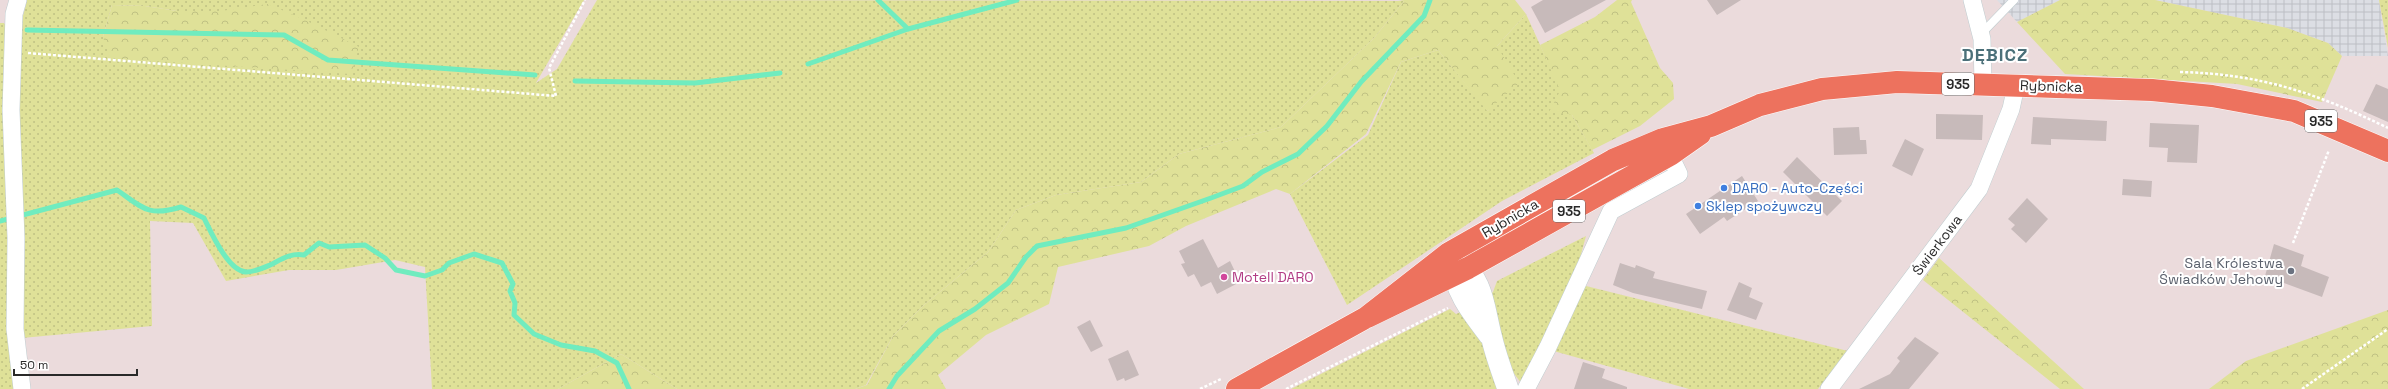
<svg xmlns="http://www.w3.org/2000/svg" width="2388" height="389" viewBox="0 0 2388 389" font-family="'Space Grotesk',sans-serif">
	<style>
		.industrial { fill: url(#industrial-grid) }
		.grass { fill: url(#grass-dots); fill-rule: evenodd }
		.forest { fill: url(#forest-crowns) }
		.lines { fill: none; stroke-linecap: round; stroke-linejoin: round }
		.stream { stroke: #70ecbf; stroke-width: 5 }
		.building { fill: #c7baba }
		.service-casing { stroke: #c0cdd0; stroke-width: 9 }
		.minor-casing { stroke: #c0cdd0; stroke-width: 18 }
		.tertiary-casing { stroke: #c0cdd0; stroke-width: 22 }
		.primary-casing { stroke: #fff; stroke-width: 23 }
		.path { stroke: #fff; stroke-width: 2.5; stroke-dasharray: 3 2; stroke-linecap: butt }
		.service { stroke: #fff; stroke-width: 8 }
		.minor { stroke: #fff; stroke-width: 17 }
		.tertiary { stroke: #fff; stroke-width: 21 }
		.primary { stroke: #ed725e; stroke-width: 22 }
		.shop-dot { fill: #3f7fe0; stroke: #fff; stroke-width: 1.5 }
		.worship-dot { fill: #6b7280; stroke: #fff; stroke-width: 1.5 }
		.hotel-dot { fill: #d1479c; stroke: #fff; stroke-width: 1.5 }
		.labels { text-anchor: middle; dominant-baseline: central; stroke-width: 4; stroke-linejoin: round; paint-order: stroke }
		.shield { fill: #fff; stroke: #696969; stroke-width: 1 }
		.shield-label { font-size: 13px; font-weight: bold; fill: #292929 }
		.street-label { font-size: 14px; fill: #292929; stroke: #fff }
		.shop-label { font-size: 14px; fill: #366cbe; stroke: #fff; text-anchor: start }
		.worship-label { font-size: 14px; fill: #5b616d; stroke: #fff; text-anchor: end }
		.hotel-label { font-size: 14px; fill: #b23c85; stroke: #fff; text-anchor: start }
		.district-label { font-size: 18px; font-weight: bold; letter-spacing: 1px; fill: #4b7079; stroke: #fff }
	</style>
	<defs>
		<pattern id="industrial-grid" width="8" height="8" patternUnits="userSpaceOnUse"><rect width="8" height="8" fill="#dcdee4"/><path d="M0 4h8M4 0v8" fill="none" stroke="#bdbec4"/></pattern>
		<pattern id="grass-dots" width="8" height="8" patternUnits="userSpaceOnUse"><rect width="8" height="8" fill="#dfe198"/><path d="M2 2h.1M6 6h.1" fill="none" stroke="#bfc183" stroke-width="1.8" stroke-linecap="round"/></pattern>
		<pattern id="forest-crowns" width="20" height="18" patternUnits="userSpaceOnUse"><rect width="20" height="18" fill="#dfe198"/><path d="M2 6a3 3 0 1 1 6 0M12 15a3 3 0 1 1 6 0" fill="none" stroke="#bfc183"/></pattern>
	</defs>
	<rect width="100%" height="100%" fill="#ebdbdc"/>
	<!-- industrial -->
	<path class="industrial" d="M1997,0H2060L2017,22Z
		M2155,0H2379L2388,56H2342L2328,43L2287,28Z"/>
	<!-- grass -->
	<path class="grass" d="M27,0H584L536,83L557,69L597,0L1404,1L1374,38L1281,127L1179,154L1141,182L1056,195L1016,210L988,252L924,305L893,336L866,385L855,389H677L621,354L558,389H432L425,267L395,260L336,270H289L226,281L193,223L150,221L152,326L22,338L25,389H0V23H4L19,46L20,28ZM112,5L145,6L177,11H221L103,37Z
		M2379,0H2388V48Z
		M1526,14L1572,115L1594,153L1502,201L1347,305L1290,194L1368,135L1401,62L1438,50L1488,111L1497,46Z
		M1586,236L1574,280L1521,383L1507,364L1488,296L1493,292L1497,281Z
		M1582,285L1848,351L1818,389H1689L1550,350Z
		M1450,309L1456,314L1463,311L1488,352L1500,389H1291Z"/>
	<!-- forest -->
	<path class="forest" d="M1398,0H1515L1526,14L1497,46L1519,83L1487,111L1438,50L1401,62L1366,134L1290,194L1276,189L1186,226L1149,246L1058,267L1049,304L986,335L938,375L946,389H855L867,385L893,336L924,305L988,252L1016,210L1056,195L1141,182L1179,154L1281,127L1374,38L1404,1Z
		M1617,0H1632L1631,2L1660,68L1673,83L1674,99L1640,126L1592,150L1572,115L1549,112L1560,91L1540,45L1595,17Z
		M2060,0H2155L2287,28L2328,43L2342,56L2322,102L2237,84L2065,74L2017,22Z
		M268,4L305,20L359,47L351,74L110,58L103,37L112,5L145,6L177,11H221Z
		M1939,258L2084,389H2060L1923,280Z
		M2388,310V389H2209L2246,361Z
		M621,354L677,389H558Z"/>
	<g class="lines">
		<!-- stream -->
		<path class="stream" d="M878,0L908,29
			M27,30L284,35L328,60L535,75
			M808,64L908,29L1017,0
			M575,81L695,83L780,73
			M0,221L117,190C143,208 148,217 181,207L204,218C211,232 228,271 246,272C254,272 263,268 270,265C282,259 290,253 304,255L319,243L329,247L365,245L385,258L396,270L425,276L442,270L449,263L474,254L502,263L513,284L510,291L515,303L514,315L534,334L561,345L595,351L617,363L629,389
			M889,389L897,376L939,331L975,309L1008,283L1026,257L1037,246L1126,228L1211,198L1243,186L1262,172L1298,154L1327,126L1361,82L1424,16L1430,0"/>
	</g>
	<!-- building -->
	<path class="building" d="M1543,0H1606L1545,33L1531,7Z
		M1707,0H1741L1717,15Z
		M2376,84L2388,89V122L2363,111Z
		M1936,114L1983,115L1982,140L1936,139Z
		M2033,117L2107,121L2106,141L2051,139V145L2031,144Z
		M2150,123L2199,125L2197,163L2167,162L2168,148L2149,147Z
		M1859,127L1860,140H1866L1867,154L1834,155L1833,128Z
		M1905,139L1924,149L1912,176L1892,166Z
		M1797,157L1842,201L1827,216L1783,172Z
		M1742,176L1758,201L1727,221L1724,217L1700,234L1686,214Z
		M2123,179L2152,181L2151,197L2122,195Z
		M2027,198L2048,219L2026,243L2011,229L2015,225L2008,219Z
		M1203,239L1218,268L1230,261L1240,282L1217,294L1211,282L1201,287L1194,274L1188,277L1181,264L1185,263L1179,251Z
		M2274,244L2304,255L2301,266L2329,277L2322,297L2265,276Z
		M1620,263L1635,268L1636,265L1655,272L1653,278L1707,291L1702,309L1633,293L1613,285Z
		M1739,282L1752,288L1749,297L1763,303L1756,320L1727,310Z
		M1090,320L1103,346L1091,352L1077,327Z
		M1915,337L1939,353L1909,389H1859L1890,374L1900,361L1897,358Z
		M1128,350L1139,375L1125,381L1124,378L1117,381L1108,359Z
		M1583,362L1605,369L1602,378L1627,387V389H1574Z"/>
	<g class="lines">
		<defs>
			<path id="service" d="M1981,34L2014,0"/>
			<path id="minor" d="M18,0L14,14L11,110L16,238L15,329L22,389
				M1972,0L1982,39L1983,84
				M1526,389L1548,347L1611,211L1679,174L1665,145
				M1829,389L1979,189L2011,109L2016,86"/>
			<path id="tertiary" d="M1450,257C1455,291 1469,309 1489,335
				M1455,257C1485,281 1483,305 1492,339C1496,356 1502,372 1508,389"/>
			<path id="primary" d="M1367,317L1449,253L1613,160L1663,139L1711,126L1760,105L1822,89L1897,82L2152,90L2212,96L2294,111L2388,151
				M1237,389L1367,317L1468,268L1670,155L1700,134"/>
		</defs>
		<!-- service casing -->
		<use href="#service" class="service-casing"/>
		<!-- minor casing -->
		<use href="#minor" class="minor-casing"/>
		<!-- tertiary casing -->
		<use href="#tertiary" class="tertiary-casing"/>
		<!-- primary casing -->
		<use href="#primary" class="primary-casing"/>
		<!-- path -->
		<path class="path" d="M28,53L556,96L549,68L585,0
			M2180,72C2261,74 2316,93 2388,128
			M2293,243L2329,150
			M1200,389L1221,379
			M1286,389L1448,308
			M2302,389L2388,329"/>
		<!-- service -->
		<use href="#service" class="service"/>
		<!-- minor -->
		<use href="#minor" class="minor"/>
		<!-- tertiary -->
		<use href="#tertiary" class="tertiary"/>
		<!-- primary -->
		<use href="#primary" class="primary"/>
	</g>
	<!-- markers -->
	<g class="shop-dot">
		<circle cx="1724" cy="188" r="4"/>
		<circle cx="1698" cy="206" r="4"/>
	</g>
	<circle class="worship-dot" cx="2291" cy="271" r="4"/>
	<circle class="hotel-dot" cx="1224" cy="277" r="4"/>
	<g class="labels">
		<!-- shield labels -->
		<g class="shield">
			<rect x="1942" y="73" width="32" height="22" rx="3"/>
			<rect x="2305" y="110" width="32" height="22" rx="3"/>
			<rect x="1553" y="200" width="32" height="22" rx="3"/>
		</g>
		<g class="shield-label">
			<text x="1958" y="84">935</text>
			<text x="2321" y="121">935</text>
			<text x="1569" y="211">935</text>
		</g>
		<!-- street labels -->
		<g class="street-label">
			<text transform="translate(2051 86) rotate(2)">Rybnicka</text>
			<text transform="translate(1510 218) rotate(-30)">Rybnicka</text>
			<text transform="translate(1937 245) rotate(-53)">Świerkowa</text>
		</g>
		<!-- shop labels -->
		<g class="shop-label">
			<text x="1732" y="188">DARO - Auto-Części</text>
			<text x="1706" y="206">Sklep spożywczy</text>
		</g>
		<!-- worship labels -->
		<g class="worship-label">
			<text x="2283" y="263">Sala Królestwa<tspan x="2283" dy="16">Świadków Jehowy</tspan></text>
		</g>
		<!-- hotel labels -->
		<g class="hotel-label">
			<text x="1232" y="277">Motell DARO</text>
		</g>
		<!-- district labels -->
		<g class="district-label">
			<text x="1995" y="54">DĘBICZ</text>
		</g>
	</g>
	<!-- scale -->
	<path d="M14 369v6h123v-6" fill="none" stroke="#292929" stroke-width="2"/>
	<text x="20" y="369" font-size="12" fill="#292929" stroke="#ffffff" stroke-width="3" paint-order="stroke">50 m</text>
</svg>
